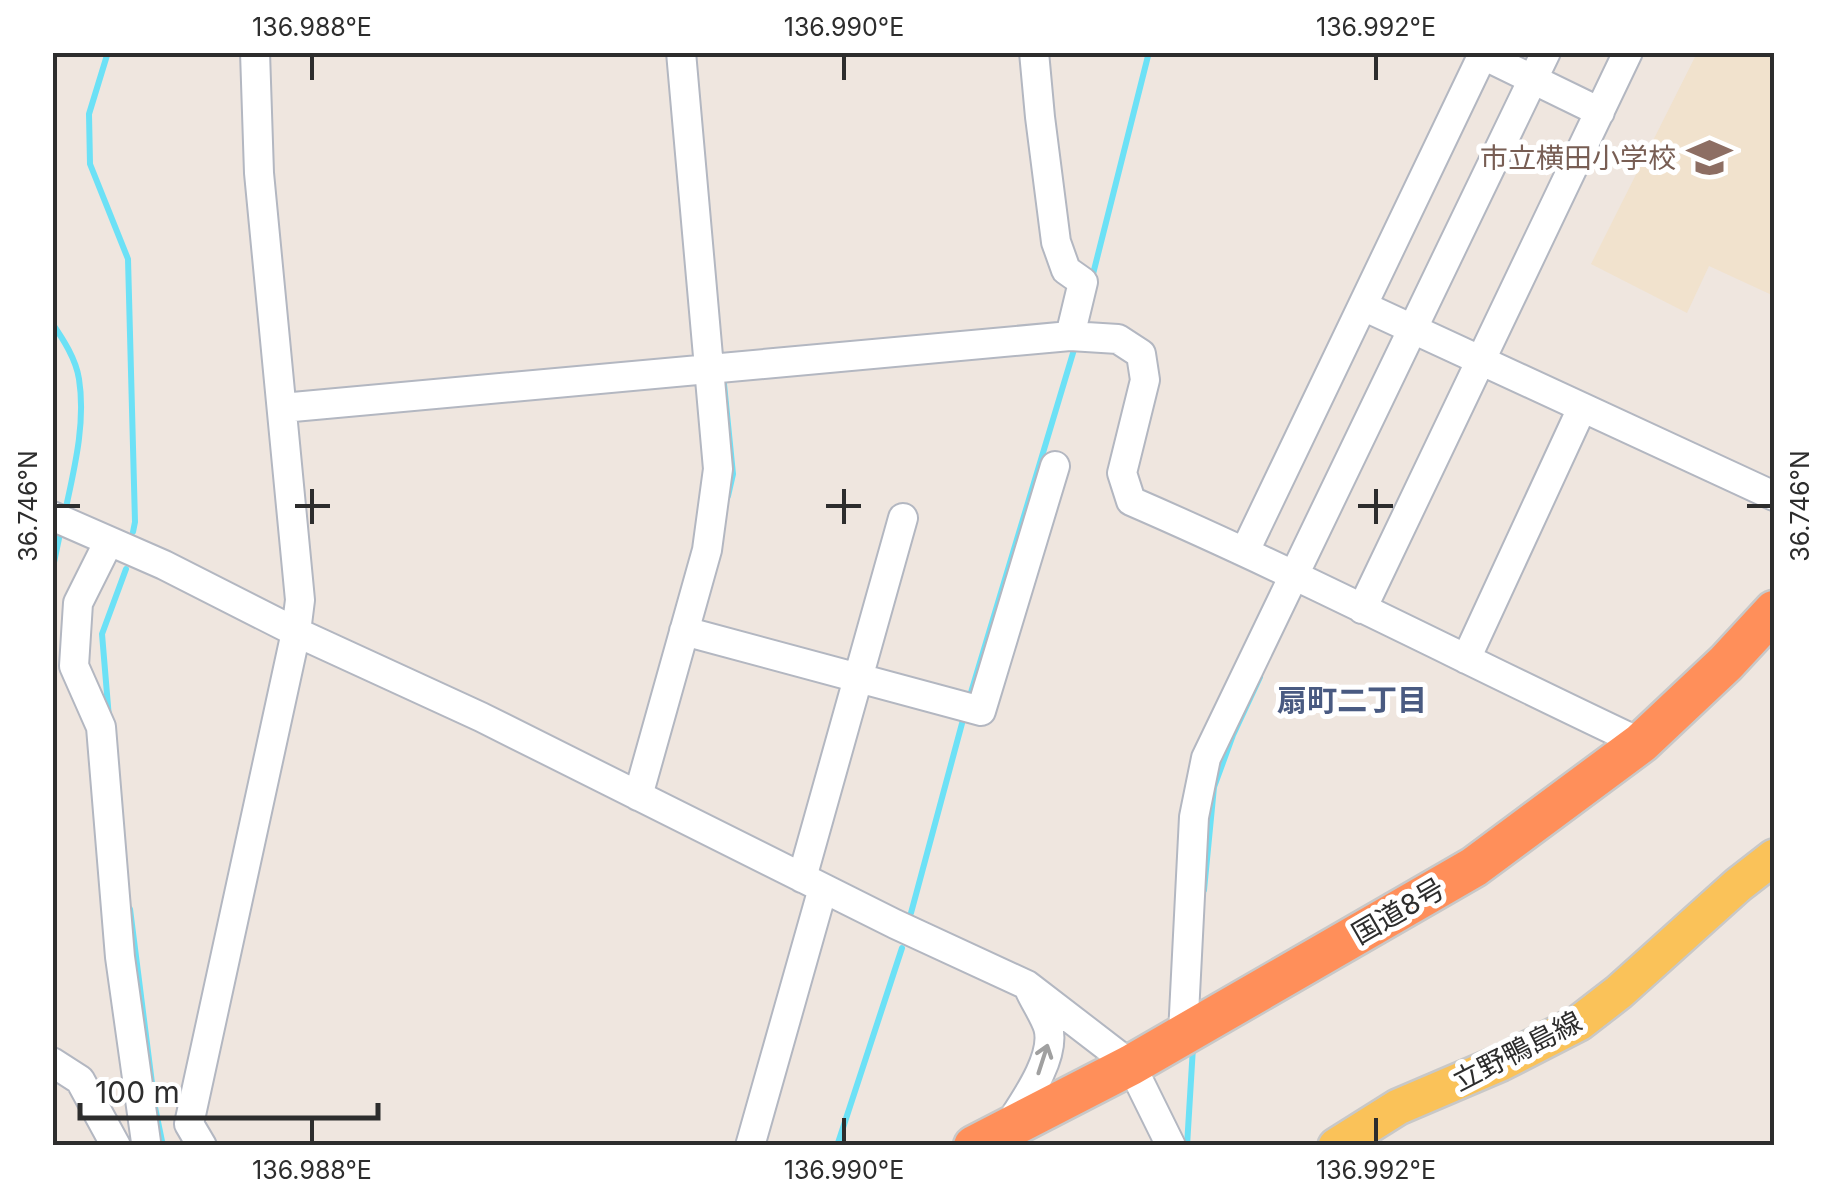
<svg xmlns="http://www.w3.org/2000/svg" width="1827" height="1198" viewBox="0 0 1827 1198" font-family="Inter,'Noto Sans JP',sans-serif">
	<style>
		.education { fill: #f1e2cd }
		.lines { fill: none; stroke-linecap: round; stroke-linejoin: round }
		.stream { stroke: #6ce1f6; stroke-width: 6 }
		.minor-casing { stroke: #b3b7c1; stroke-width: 32 }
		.major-casing { stroke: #c8c8c8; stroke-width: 40 }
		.highway-casing { stroke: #c8c8c8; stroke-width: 45 }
		.minor { stroke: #fff; stroke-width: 28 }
		.major { stroke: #fac259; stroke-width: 35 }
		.highway { stroke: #ff8f5a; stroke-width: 40 }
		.oneway { stroke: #a0a0a0 }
		.ticks { fill: none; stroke: #2d2d2d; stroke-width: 4 }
		.labels { text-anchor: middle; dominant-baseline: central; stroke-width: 10; stroke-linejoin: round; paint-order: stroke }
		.education-label { font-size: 28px; fill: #785e54; stroke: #fff; text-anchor: end }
		.street-label { font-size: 28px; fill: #2d2d2d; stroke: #fff }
		.neighbourhood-label { font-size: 30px; font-weight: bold; fill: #495a81; stroke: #fff }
		.neatline { fill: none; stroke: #2d2d2d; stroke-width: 4 }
		.ticks-label { font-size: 25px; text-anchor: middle; fill: #2d2d2d }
	</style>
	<rect width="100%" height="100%" fill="#efe6df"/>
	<!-- education -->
	<path class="education" d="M1697,53H1774V296L1709,266L1687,313L1591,264Z"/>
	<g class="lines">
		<!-- stream -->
		<path class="stream" d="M108,52L89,114L90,164L128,259L135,522L133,532
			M1091,282L1149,52
			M52,323C63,339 76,359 79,379C86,423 74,470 65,512
			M723,374L733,474L728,496
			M52,572L61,529
			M969,699L1076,343
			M109,718L102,634L126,569
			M1204,890L1214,787L1233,735L1260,677
			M130,909L155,1107L163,1146
			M911,913L964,716
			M837,1146L902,948
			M1187,1146L1193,1047"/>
		<defs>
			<path id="minor" d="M1034,52L1040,117L1056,242L1066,270L1083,282L1070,336
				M1483,55L1600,112
				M1363,306L1774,496
				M282,408L1070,336L1118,339L1141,354L1145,380L1122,473L1131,501C1304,576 1471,663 1641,743
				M52,516L164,565L296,632L481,717L895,924L1027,985L1131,1065L1171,1146
				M109,541L78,603L74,666L101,727L120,957L146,1142
				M1245,551L1484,52
				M1362,609L1628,52
				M684,631L981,711L1055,466
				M1466,659L1582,408
				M638,796L707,550L718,469L681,52
				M802,878L903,518
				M1183,1034L1194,817L1206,758L1546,52
				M52,1062L80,1080L116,1146
				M1007,1128C1023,1103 1057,1057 1048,1027C1044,1015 1035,1002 1030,991
				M202,1146L189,1124L296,632L300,600L259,173L255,52
				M750,1146L823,888"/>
			<path id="major" d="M1336,1146L1398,1107L1501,1063L1579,1023L1619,992L1738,885L1774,857"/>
			<path id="highway" d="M974,1146L1131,1065L1474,867L1641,743L1726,663L1774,611"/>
		</defs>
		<!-- minor casing -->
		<use href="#minor" class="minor-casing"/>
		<!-- major casing -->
		<use href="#major" class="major-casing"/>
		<!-- highway casing -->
		<use href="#highway" class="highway-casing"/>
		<!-- minor -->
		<use href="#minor" class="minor"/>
		<!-- major -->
		<use href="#major" class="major"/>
		<!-- highway -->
		<use href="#highway" class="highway"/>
	</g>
	<!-- one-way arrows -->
	<defs><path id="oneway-shaft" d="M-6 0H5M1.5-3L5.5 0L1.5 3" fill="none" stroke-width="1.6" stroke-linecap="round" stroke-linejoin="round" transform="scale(2.5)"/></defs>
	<use class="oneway" href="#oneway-shaft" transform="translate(1043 1059) rotate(-72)"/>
	<!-- ticks -->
	<path class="ticks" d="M312,55V80M844,55V80M1376,55V80M312,489V524M844,489V524M1376,489V524M55,506H80M295,506H330M826,506H861M1358,506H1393M1747,506H1772M312,1118V1143M844,1118V1143M1376,1118V1143"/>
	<!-- icons -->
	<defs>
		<symbol id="school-bare" viewBox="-9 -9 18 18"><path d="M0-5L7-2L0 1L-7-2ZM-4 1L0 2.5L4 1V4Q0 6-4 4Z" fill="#8d6e63" stroke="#fff" stroke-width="2.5" paint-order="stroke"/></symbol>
	</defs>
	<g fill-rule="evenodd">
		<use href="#school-bare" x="1678" y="126" width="63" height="63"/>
	</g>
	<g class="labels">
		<!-- education labels -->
		<g class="education-label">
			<text x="1676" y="158">市立横田小学校</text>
		</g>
		<!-- street labels -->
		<g class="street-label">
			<text transform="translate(1398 911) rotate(-30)">国道8号</text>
			<text transform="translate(1517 1051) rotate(-27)">立野鴨島線</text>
		</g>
		<!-- neighbourhood labels -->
		<g class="neighbourhood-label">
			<text x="1352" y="700">扇町二丁目</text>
		</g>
	</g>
	<!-- border -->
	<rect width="1827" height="1198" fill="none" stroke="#ffffff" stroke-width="110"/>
	<!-- scale -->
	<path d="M80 1103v15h298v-15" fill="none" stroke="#2d2d2d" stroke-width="5"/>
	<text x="95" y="1103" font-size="30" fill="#2d2d2d" stroke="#ffffff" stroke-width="8" paint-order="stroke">100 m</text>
	<rect x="55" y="55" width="1717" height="1088" class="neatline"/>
	<g class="ticks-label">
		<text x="312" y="36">136.988°E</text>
		<text x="844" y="36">136.990°E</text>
		<text x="1376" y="36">136.992°E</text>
		<text transform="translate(28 506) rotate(-90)" y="9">36.746°N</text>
		<text transform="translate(1800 506) rotate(-90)" y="9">36.746°N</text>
		<text x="312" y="1179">136.988°E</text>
		<text x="844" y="1179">136.990°E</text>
		<text x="1376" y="1179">136.992°E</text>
	</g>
</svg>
